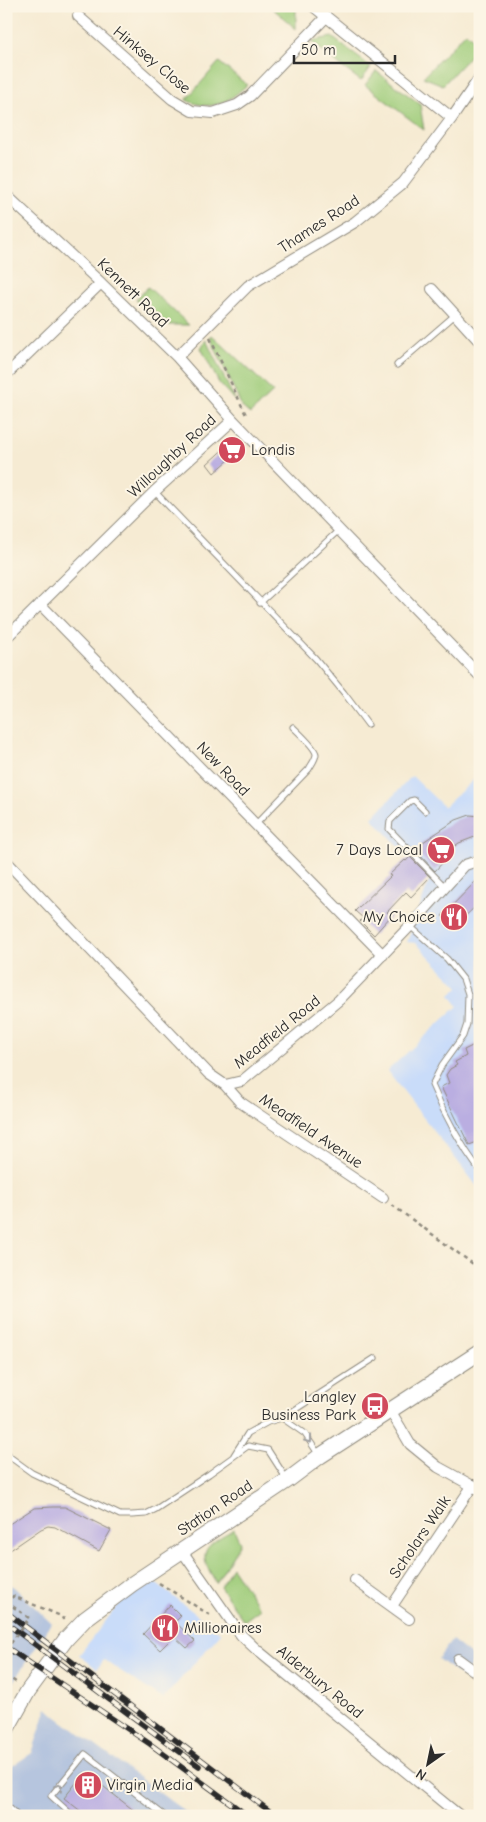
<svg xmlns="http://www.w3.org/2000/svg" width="486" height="1822" viewBox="0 0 486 1822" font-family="'Comic Neue',sans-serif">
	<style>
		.built { fill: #c9dcf9 }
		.industrial { fill: #b6c5de }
		.green { fill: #9fcc7a; stroke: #657c52 }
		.building { fill: #baaee1 }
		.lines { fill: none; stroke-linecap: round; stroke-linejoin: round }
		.lane-casing { stroke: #908b7f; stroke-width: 7 }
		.street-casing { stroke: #908b7f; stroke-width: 12 }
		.secondary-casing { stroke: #908b7f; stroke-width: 17 }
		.path { stroke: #908b7f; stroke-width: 2.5; stroke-dasharray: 4 4; stroke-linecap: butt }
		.lane { stroke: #fff; stroke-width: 5 }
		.street { stroke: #fff; stroke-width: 10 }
		.secondary { stroke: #fff; stroke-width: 15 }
		.rail-casing { stroke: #2b2b2b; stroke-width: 5.5 }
		.rail { stroke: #fcf5e5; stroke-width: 4; stroke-dasharray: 11; stroke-linecap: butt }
		.path-bridge { stroke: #908b7f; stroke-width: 2.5; stroke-dasharray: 4 4; stroke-linecap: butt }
		.oneway { stroke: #a0a0a0 }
		.labels { text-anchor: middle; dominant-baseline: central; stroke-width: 4; stroke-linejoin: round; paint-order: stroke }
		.street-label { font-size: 16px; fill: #2b2b2b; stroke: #fcf5e5 }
		.poi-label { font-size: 16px; fill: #2b2b2b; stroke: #fcf5e5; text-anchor: start }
	</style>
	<rect width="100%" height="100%" fill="#fcf5e5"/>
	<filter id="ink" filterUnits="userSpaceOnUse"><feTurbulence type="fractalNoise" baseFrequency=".02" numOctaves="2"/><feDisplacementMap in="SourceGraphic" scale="10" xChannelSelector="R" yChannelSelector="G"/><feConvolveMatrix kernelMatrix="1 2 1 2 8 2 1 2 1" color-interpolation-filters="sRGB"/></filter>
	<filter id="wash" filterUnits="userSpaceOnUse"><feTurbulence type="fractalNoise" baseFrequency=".0096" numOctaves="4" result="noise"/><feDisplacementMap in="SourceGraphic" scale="20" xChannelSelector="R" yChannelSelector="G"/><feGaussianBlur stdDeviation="1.12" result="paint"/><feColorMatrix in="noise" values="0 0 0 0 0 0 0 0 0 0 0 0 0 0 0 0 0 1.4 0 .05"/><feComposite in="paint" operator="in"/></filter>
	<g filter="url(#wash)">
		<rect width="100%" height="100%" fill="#f6ebd3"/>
		<!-- built -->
		<path class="built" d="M480,774V1190L387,1071L458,1006L450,995L459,987L416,943L407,942L430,879L372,818L412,776L444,807Z
			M154,1582L221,1633L163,1699L104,1660L97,1669L79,1655L122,1600Z"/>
		<!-- industrial -->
		<path class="industrial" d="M6,1583L14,1587L51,1623L6,1693Z
			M452,1640L476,1659L462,1677L438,1659Z
			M47,1708L57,1717L191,1816H6V1770L32,1753Z"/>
		<!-- green -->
		<path class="green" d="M270,6H293L296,9V29Z
			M466,32L480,45L443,85L423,77Z
			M332,37L371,67L361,81L338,64L311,41Z
			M219,62L247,85C227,103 213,112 186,100Z
			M376,71L420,104L424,130L365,85Z
			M148,287L189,325H164L136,300Z
			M212,335L273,392L250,414L242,407L210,337Z
			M206,340L236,402L219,383L201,348Z
			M234,1529L240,1543L216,1583C213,1576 205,1566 205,1558C203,1544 225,1535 234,1529Z
			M232,1567L260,1609L244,1621L220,1587Z"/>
		<g id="blocks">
			<!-- building -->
			<path class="building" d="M229,444L237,453L214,473L207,464Z
				M470,815L480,816V835L459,843L440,856L444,861L435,871L416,851L423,842L456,820Z
				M410,857L430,877L411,897L406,892L387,912L391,916L374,935L360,921L363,918L355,911L391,876L389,875L405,860L406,861Z
				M480,877V902L454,927L442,916Z
				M480,1042V1141L469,1145L441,1087L449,1083L446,1075L450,1069L457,1065L455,1062L466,1056L464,1050Z
				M53,1507H65L111,1530L99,1551L55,1527L48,1526L41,1529L6,1553V1526L34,1508Z
				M170,1605L181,1616L175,1622L195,1641L187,1648L174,1636L160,1650L143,1634Z
				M85,1772L141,1816H87L64,1798Z"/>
		</g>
	</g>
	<g filter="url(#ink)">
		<use href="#blocks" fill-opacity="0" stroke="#908b7f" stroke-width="1"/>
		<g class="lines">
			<defs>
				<path id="lane" d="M397,365L455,315
					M155,492L316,659L344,693L368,725
					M260,603L340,529
					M425,811L414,800L410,801L390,821L389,829L445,887
					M256,824L309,769C311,765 316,759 316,754C315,747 298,732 293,727
					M410,926L447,959L463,979L468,994L467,1024L463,1036L442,1065L432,1085C445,1116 460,1144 480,1171
					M282,1418L375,1358
					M6,1451L10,1457L32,1473L120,1515H132L146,1514L156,1509L209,1474L248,1446L268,1450L286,1478
					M234,1455L248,1433L268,1422L282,1418L305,1434L319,1455
					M73,1816L51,1796L85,1754L165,1816"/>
				<path id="street" d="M313,6L452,118
					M78,16L172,99L192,111L213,113L237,105L250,96L326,17
					M6,195L101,283L177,357L233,420
					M432,289L480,342
					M177,357L248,286L355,222L403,183L452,118L480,77
					M6,375L101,283
					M40,604L383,955
					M6,638L154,492L233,420L480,676
					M6,861L209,1074L225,1085L240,1102L383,1198
					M225,1085L242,1081L339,1000L410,926L465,865L480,860
					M390,1410L410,1444L438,1467L480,1490
					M182,1551L241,1635L257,1650L460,1816
					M355,1580L409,1619
					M392,1606L473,1485
					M458,1659L480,1675
					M6,1808L14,1816"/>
				<path id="secondary" d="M6,1730L28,1691L66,1639L85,1619L132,1584L288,1480L320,1456L480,1352"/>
			</defs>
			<!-- lane casing -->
			<use href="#lane" class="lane-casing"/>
			<!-- street casing -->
			<use href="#street" class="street-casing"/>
			<!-- secondary casing -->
			<use href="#secondary" class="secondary-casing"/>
			<!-- path -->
			<path class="path" d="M210,338L247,417
				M392,1205L480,1269
				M159,1583L213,1617
				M29,1618L8,1603L13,1596L61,1616L63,1619L65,1618
				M6,1637L12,1642
				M6,1675L17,1683"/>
			<!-- lane -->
			<use href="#lane" class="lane"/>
			<!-- street -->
			<use href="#street" class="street"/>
			<!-- secondary -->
			<use href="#secondary" class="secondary"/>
			<defs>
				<path id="rail" d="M6,1612L276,1816
					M6,1623L199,1766
					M6,1647L150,1744L248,1816"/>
			</defs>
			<!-- rail casing -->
			<use href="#rail" class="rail-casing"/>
			<!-- rail -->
			<use href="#rail" class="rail"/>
			<!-- path-bridge -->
			<path class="path-bridge" d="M6,1650L29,1618"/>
		</g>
		<!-- one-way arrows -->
		<defs><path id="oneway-chevron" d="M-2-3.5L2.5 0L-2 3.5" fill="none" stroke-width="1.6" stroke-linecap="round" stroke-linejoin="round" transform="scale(1.25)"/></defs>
		<g class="oneway">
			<use href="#oneway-chevron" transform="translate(309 1440) rotate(53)"/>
			<use href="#oneway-chevron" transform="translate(59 1787) rotate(-51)"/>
		</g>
	</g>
	<!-- icons -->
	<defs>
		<symbol id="supermarket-disc" viewBox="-11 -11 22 22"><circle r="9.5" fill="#d1495b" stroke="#fcf5e5"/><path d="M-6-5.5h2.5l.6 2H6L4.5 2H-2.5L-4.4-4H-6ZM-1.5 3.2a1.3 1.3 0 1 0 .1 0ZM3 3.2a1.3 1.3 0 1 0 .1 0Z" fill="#fff"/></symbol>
		<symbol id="restaurant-disc" viewBox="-11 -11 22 22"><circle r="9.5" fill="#d1495b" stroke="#fcf5e5"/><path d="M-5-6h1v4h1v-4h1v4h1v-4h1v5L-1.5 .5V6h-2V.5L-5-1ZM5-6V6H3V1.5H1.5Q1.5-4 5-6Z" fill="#fff"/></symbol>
		<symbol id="bus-disc" viewBox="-11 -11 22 22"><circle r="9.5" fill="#d1495b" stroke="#fcf5e5"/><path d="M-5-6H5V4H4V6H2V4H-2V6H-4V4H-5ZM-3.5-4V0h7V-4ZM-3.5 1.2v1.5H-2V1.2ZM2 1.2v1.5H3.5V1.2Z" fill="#fff"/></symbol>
		<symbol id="building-disc" viewBox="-11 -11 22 22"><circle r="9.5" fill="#d1495b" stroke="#fcf5e5"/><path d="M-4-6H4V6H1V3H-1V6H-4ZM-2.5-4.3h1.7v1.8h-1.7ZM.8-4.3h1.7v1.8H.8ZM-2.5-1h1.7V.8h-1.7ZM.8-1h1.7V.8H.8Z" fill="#fff"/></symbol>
	</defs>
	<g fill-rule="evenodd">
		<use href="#supermarket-disc" x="216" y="434" width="32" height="32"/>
		<use href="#supermarket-disc" x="425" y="834" width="32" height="32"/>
		<use href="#restaurant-disc" x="438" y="901" width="32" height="32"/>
		<use href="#bus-disc" x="359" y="1390" width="32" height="32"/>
		<use href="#restaurant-disc" x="149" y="1612" width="32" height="32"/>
		<use href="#building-disc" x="72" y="1769" width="32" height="32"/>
	</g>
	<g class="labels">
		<!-- street labels -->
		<g class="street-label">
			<text transform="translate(152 60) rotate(40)">Hinksey Close</text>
			<text transform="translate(319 224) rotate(-33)">Thames Road</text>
			<text transform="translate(133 293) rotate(44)">Kennett Road</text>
			<text transform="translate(172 456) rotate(-43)">Willoughby Road</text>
			<text transform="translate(223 769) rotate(46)">New Road</text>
			<text transform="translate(277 1032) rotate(-39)">Meadfield Road</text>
			<text transform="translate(311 1131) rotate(34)">Meadfield Avenue</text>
			<text transform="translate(215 1508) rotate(-34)">Station Road</text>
			<text transform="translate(420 1537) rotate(-56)">Scholars Walk</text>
			<text transform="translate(320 1682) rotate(39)">Alderbury Road</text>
		</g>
		<!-- poi labels -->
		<g class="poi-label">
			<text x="251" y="450">Londis</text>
			<text x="422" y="850" text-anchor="end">7 Days Local</text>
			<text x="435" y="917" text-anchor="end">My Choice</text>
			<text x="356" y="1397" text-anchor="end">Langley<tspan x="356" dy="18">Business Park</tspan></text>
			<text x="184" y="1628">Millionaires</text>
			<text x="107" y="1785">Virgin Media</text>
		</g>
	</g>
	<!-- margin -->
	<rect width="486" height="1822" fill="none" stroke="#fcf5e5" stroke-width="25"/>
	<!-- north arrow -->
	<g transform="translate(428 1764) rotate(213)" stroke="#fcf5e5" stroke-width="4" paint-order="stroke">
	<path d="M0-4L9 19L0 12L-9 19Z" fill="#2b2b2b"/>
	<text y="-8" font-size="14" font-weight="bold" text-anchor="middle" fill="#2b2b2b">N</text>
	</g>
	<!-- scale -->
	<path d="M294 55v8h101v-8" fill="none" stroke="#2b2b2b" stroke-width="2.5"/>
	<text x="301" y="55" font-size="15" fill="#2b2b2b" stroke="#fcf5e5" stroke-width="4" paint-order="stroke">50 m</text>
</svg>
